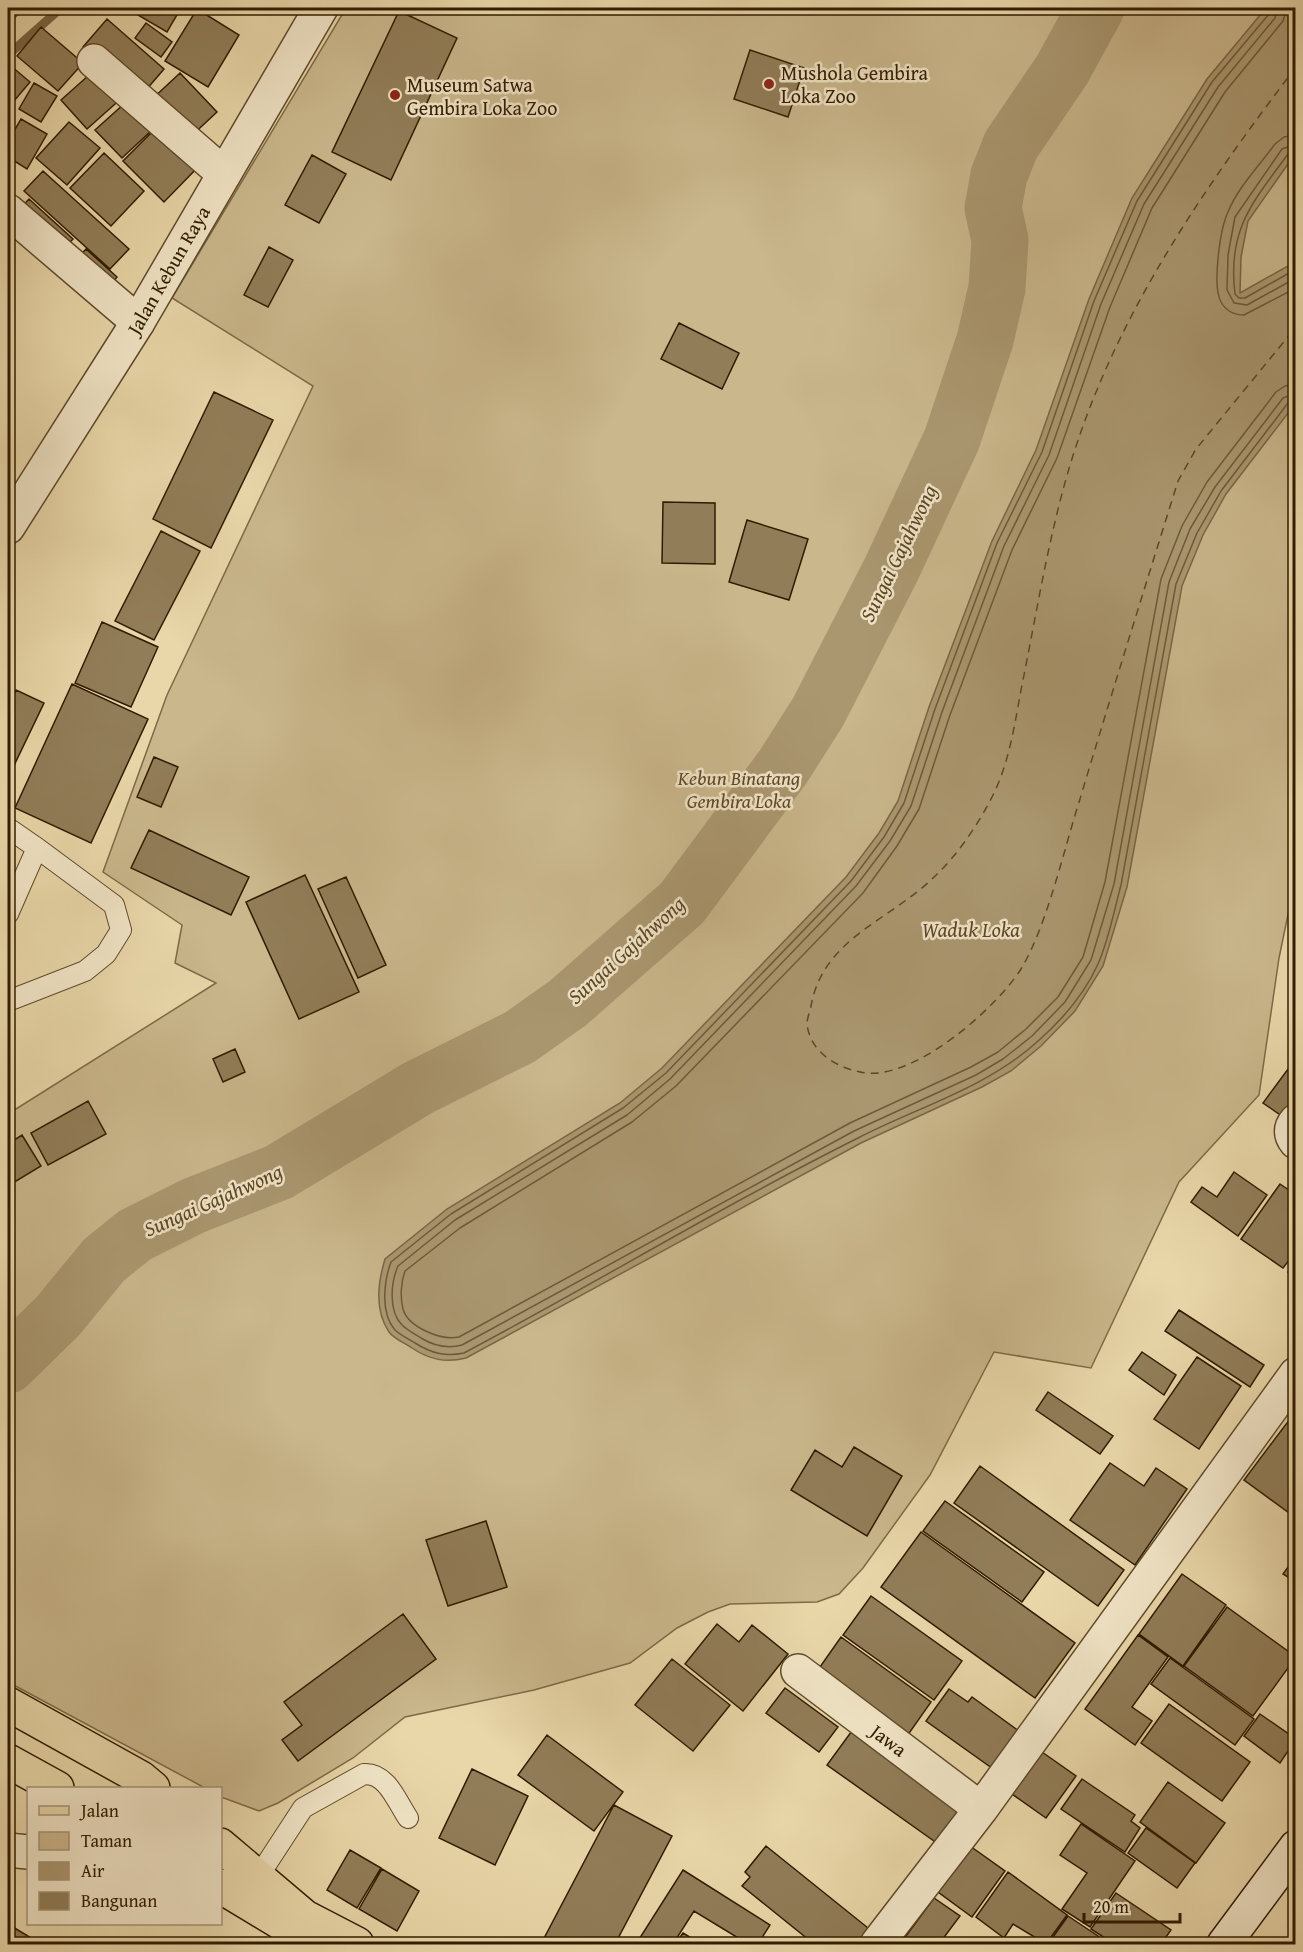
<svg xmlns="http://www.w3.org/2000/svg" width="1303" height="1952" viewBox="0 0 1303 1952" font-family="'Gentium Book Plus',serif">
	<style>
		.green { fill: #cab78c; stroke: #7e6a46; stroke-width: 1.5 }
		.water { fill: #aa9770; stroke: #7a6644; stroke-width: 1.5 }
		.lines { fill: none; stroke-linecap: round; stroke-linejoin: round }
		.shore { stroke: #6e5a38; stroke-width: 1.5 }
		.stream { stroke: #7a6644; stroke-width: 9 }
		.river { stroke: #aa9770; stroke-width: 57 }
		.ferry { stroke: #5b4728; stroke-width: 1.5; stroke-dasharray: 8 6; stroke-linecap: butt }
		.building { fill: #917d58; stroke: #311c01; stroke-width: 1.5 }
		.service-casing { stroke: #5f4b2b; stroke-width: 22 }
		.minor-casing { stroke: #5f4b2b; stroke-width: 36 }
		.tertiary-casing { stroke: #5f4b2b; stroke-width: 36 }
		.secondary-casing { stroke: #311c01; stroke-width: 36 }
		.primary-casing { stroke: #311c01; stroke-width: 36 }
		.service { stroke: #f1e5c7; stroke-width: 20 }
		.minor { stroke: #f1e5c7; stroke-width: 33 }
		.tertiary { stroke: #f1e5c7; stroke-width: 33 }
		.secondary { stroke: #f1e5c7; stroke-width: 33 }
		.primary { stroke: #e9d7a9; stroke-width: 33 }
		.poi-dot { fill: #8f2418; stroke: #f1e5c7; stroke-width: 2 }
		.labels { text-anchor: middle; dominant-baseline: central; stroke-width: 5; stroke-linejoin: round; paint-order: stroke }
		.poi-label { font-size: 20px; fill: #311c01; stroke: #f1e5c7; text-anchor: start }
		.street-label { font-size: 20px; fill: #311c01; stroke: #f1e5c7 }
		.park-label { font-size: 20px; font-style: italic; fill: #5f4a2b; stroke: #f1e5c7 }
		.water-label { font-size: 21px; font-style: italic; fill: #5b4728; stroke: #f1e5c7 }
	</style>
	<rect width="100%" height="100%" fill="#e9d7a9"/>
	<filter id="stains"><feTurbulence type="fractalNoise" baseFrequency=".00333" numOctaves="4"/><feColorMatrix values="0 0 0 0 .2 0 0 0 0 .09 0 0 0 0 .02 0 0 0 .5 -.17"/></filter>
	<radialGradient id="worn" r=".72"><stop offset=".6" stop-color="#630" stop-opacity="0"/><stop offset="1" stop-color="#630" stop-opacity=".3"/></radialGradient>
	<!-- green -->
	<path class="green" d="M346,8H1295V881L1279,958L1259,1095L1179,1182L1091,1368L994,1352L930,1475L863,1568L839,1594L817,1602L730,1604L708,1612L677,1628L630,1663L534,1690L405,1717L353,1758L278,1803L259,1811L221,1797L220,1788H205L8,1682V1114L216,983L175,963L182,925L103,872L167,695L313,386L172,298Z"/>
	<!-- water -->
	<path class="water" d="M1266,8H1295V154L1248,221L1241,257L1240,293L1295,262V404L1226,494L1203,535L1182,586L1127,887L1103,966L1075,1011L1041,1046L1011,1071L982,1087L861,1143L466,1358C446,1363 430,1360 412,1348C405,1343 394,1339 389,1332C374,1310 378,1282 385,1259L447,1209L620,1103L662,1068L846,877L879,833L898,801L929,707L992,541L1036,450L1089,299L1132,198L1207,79Z"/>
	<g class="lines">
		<!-- shore -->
		<path class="shore" d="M1270,8L1269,14L1212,82L1137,201L1094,301L1042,452L997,543L935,709L904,803L884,837L851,881L666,1073L623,1108L451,1214L391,1262C384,1281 380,1313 395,1330C400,1335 409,1339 415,1343C431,1353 445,1357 464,1353C596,1283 724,1205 858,1138C918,1107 986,1088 1037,1042C1061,1021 1085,993 1098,964C1109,939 1114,911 1121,885L1176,584L1197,533L1221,491L1288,403L1296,401
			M1278,8L1275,18L1218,87L1144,204L1101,304L1049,455L1004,546L942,712L911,806L890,841L856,886L670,1079L627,1115L455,1220L398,1266C391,1282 388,1311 402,1325C407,1330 415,1334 421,1338C434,1346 447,1349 462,1345L854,1131L976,1075L1003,1059L1032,1036L1065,1002L1091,960L1114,884L1169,582L1190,529L1215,487L1283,398L1296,393
			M1287,8L1283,21L1225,92L1152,208L1110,307L1057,458L1012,550L950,715L919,809L897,846L863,893L676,1086L632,1122L460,1228L405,1271C401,1282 400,1297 403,1309C408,1327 441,1341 459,1337L850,1123L971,1067L998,1052L1026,1029L1058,997L1083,957L1105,882L1161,579L1182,526L1207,482L1276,392L1285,386L1296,384
			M1296,135L1284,137L1275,144C1260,165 1238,187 1228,212C1220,229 1212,286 1221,302C1226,311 1234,315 1244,315L1296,288
			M1296,144L1282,149L1235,217L1228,255L1227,290L1234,303L1247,305L1296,278
			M1296,151L1288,154C1253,202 1227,229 1235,294L1239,298H1245L1296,269"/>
		<!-- stream -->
		<path class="stream" d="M8,55L61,8"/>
		<!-- river -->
		<path class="river" d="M8,1365L58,1316L104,1260L135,1235L193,1206L279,1172L418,1088L520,1037L568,1003L682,903L783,767L818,712L891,570L952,439L985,340L997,288L1000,240L993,208L999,175L1011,145L1062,70L1096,8"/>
		<!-- ferry -->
		<path class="ferry" d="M1296,67C1203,189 1116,315 1071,462C1049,534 1037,611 1022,685C1015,721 1010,761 993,795C978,825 957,856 932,879C888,921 823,939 811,1006C810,1012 807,1018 807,1024C810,1052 836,1067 860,1072C910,1084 995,1010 1021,969C1047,926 1064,849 1080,799C1112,692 1145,587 1178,481L1196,449L1296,327"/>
	</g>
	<!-- building -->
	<path class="building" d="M126,8H181L167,32Z
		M248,8H263L260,14Z
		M197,9L239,35L208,87L165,61Z
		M399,11L457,38L391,180L332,152Z
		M107,19L164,69L140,97L83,47Z
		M146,23L172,42L161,57L135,38Z
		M41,27L83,63L58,91L17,56Z
		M750,50L804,68L788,117L734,99Z
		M11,66L30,82L8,108V70Z
		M98,67L124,96L87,129L61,100Z
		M180,73L217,112L187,140L150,101Z
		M34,83L57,96L41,122L19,109Z
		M125,103L151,131L122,158L95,130Z
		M21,119L47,134L27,169L8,157V141Z
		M69,122L100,148L67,185L36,158Z
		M160,124L201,164L164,202L123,161Z
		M104,153L144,191L111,226L70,188Z
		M312,155L346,174L319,223L285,205Z
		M43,171L129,249L110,269L24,191Z
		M29,199L73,239L59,253L16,213Z
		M269,247L293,260L268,307L244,295Z
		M86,249L117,277L105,291L73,263Z
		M679,323L739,353L722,389L661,359Z
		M214,392L273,420L211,548L153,519Z
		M663,502L715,503V564L662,563Z
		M747,520L808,539L789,600L729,582Z
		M161,531L200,551L154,640L115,621Z
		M102,622L158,647L131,707L75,683Z
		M72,684L148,719L91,843L15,808Z
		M16,690L44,703L8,778V708Z
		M154,757L178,767L161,807L137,797Z
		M149,830L249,877L231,915L131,868Z
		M305,875L359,992L299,1019L246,902Z
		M346,877L386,965L358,978L318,889Z
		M235,1049L245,1072L223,1082L213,1059Z
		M1294,1061L1296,1118L1292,1123L1263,1103Z
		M88,1101L106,1134L48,1165L31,1133Z
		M22,1135L41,1166L8,1186V1144Z
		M1234,1172L1267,1195L1238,1236L1191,1202L1202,1187L1217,1197Z
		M1280,1184L1296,1195V1251L1283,1268L1241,1239Z
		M1296,1262V1277L1288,1272Z
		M1179,1310L1264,1365L1250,1387L1165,1331Z
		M1142,1352L1176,1375L1164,1395L1129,1370Z
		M1197,1357L1241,1386L1199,1449L1154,1419Z
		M1048,1392L1113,1436L1100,1454L1036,1410Z
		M1296,1411V1518L1244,1480Z
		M854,1447L902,1476L867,1536L791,1490L815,1450L842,1467Z
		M1110,1463L1144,1486L1156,1468L1187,1489L1135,1565L1070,1520Z
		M980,1466L1124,1570L1098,1606L954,1503Z
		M945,1501L1044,1572L1022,1602L923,1531Z
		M486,1521L507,1587L448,1606L426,1540Z
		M921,1532L1075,1643L1035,1698L881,1587Z
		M1296,1556V1582L1283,1574Z
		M1182,1574L1226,1605L1183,1666L1139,1634Z
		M871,1596L962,1661L934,1700L843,1635Z
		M1227,1607L1296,1657L1253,1716L1184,1666Z
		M403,1614L436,1659L298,1761L282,1740L302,1725L284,1702Z
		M717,1624L739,1642L752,1625L788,1654L743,1711L685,1664Z
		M1138,1635L1168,1657L1132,1707L1152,1721L1135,1745L1085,1709Z
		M841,1637L931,1702L905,1739L815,1674Z
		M1170,1658L1254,1719L1235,1745L1151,1684Z
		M672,1659L730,1705L693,1751L635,1705Z
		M785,1688L838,1727L819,1752L766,1713Z
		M949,1689L968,1702L972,1697L1023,1734L996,1771L926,1721Z
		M1169,1704L1250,1762L1222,1801L1141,1743Z
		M1260,1714L1296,1739L1280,1763L1244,1736Z
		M854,1728L967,1810L941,1846L827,1765Z
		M547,1735L623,1792L594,1831L518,1775Z
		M1042,1752L1076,1776L1046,1818L1012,1794Z
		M472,1769L528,1796L495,1865L439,1838Z
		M1082,1779L1135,1815L1131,1821L1140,1828L1125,1852L1061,1809Z
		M1168,1782L1225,1823L1196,1863L1140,1822Z
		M614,1805L672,1836L615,1944H541Z
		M1081,1824L1135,1861L1090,1927L1062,1909L1087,1873L1060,1855Z
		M1146,1828L1195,1863L1177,1888L1128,1853Z
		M766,1846L873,1932L863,1944H814L742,1886L750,1877L745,1872Z
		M970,1846L1005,1871L972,1917L938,1892Z
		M350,1850L381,1868L357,1908L327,1890Z
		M382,1869L419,1891L397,1931L359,1909Z
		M683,1870L770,1925L758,1944H748L694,1911L673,1944H636Z
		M1008,1872L1067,1915L1046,1944L1013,1924L1004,1938L976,1917Z
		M1116,1893L1171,1930L1161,1944H1114L1091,1929Z
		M934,1898L960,1916L939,1944H909L903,1940Z
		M1068,1916L1104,1940L1100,1944H1048Z
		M8,1924L41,1944H8Z
		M683,1933L701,1944H675Z"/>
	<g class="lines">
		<defs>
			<path id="service" d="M8,10L10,8
				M8,828L37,848
				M8,914L37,848L114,905L121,930L106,954L85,971L8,1001
				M258,1877L303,1808L364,1774C387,1773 396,1800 408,1818"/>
			<path id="minor" d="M94,61L224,174
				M8,211L138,322
				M1296,1121C1290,1128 1290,1135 1296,1142
				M798,1671L981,1809
				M8,1850L28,1852
				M877,1944L981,1809L1296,1374"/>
			<path id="tertiary" d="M8,527L138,322L321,8"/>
			<path id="secondary" d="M1224,1944L1296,1847"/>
			<path id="primary" d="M8,1704L141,1778L153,1788
				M8,1761L57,1788
				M220,1845L305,1917L357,1944
				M220,1886L306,1938"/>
		</defs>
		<!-- service casing -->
		<use href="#service" class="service-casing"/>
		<!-- minor casing -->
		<use href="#minor" class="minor-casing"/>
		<!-- tertiary casing -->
		<use href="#tertiary" class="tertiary-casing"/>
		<!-- secondary casing -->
		<use href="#secondary" class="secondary-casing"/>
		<!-- primary casing -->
		<use href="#primary" class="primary-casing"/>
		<!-- service -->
		<use href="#service" class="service"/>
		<!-- minor -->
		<use href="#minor" class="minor"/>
		<!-- tertiary -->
		<use href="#tertiary" class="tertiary"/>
		<!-- secondary -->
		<use href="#secondary" class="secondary"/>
		<!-- primary -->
		<use href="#primary" class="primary"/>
	</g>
	<!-- markers -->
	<g class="poi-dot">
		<circle cx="769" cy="84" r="6"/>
		<circle cx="395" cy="95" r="6"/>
	</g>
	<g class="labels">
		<!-- poi labels -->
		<g class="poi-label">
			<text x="781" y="72">Mushola Gembira<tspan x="781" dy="23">Loka Zoo</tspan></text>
			<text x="407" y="84">Museum Satwa<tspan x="407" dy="23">Gembira Loka Zoo</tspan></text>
		</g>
		<!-- street labels -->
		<g class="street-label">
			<text transform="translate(168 270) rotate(-60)">Jalan Kebun Raya</text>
			<text transform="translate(889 1740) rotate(37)">Jawa</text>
		</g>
		<!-- park labels -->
		<g class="park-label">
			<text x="739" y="777">Kebun Binatang<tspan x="739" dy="23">Gembira Loka</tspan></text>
		</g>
		<!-- water labels -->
		<g class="water-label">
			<text transform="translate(898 553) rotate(-64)">Sungai Gajahwong</text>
			<text x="971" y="929">Waduk Loka</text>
			<text transform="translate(626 950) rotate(-42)">Sungai Gajahwong</text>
			<text transform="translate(213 1200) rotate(-24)">Sungai Gajahwong</text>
		</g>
	</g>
	<!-- margin -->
	<rect width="1303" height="1952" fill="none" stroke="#e9d7a9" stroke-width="30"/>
	<rect x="9" y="9" width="1285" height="1934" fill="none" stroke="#311c01" stroke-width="3"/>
	<rect x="15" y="15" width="1273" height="1922" fill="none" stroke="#311c01" stroke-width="1.5"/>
	<!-- legend -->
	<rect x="27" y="1787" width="195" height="138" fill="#f1e5c7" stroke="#a49578" stroke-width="1.5"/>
	<rect x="39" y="1806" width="30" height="9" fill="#e9d7a9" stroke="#a49578" stroke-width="1.5"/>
	<text x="81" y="1817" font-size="18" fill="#311c01">Jalan</text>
	<rect x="39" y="1832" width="30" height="18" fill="#cab78c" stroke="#a49578" stroke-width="1.5"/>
	<text x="81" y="1847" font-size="18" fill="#311c01">Taman</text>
	<rect x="39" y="1862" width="30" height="18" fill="#aa9770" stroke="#a49578" stroke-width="1.5"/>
	<text x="81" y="1877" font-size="18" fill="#311c01">Air</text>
	<rect x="39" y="1892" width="30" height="18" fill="#917d58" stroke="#a49578" stroke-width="1.5"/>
	<text x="81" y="1907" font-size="18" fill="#311c01">Bangunan</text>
	<!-- scale -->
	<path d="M1084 1913v9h96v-9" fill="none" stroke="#311c01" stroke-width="3"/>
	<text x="1093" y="1913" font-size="18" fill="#311c01" stroke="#f1e5c7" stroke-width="4.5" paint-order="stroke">20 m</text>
	<rect width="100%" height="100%" filter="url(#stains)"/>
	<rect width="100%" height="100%" fill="url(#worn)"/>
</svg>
